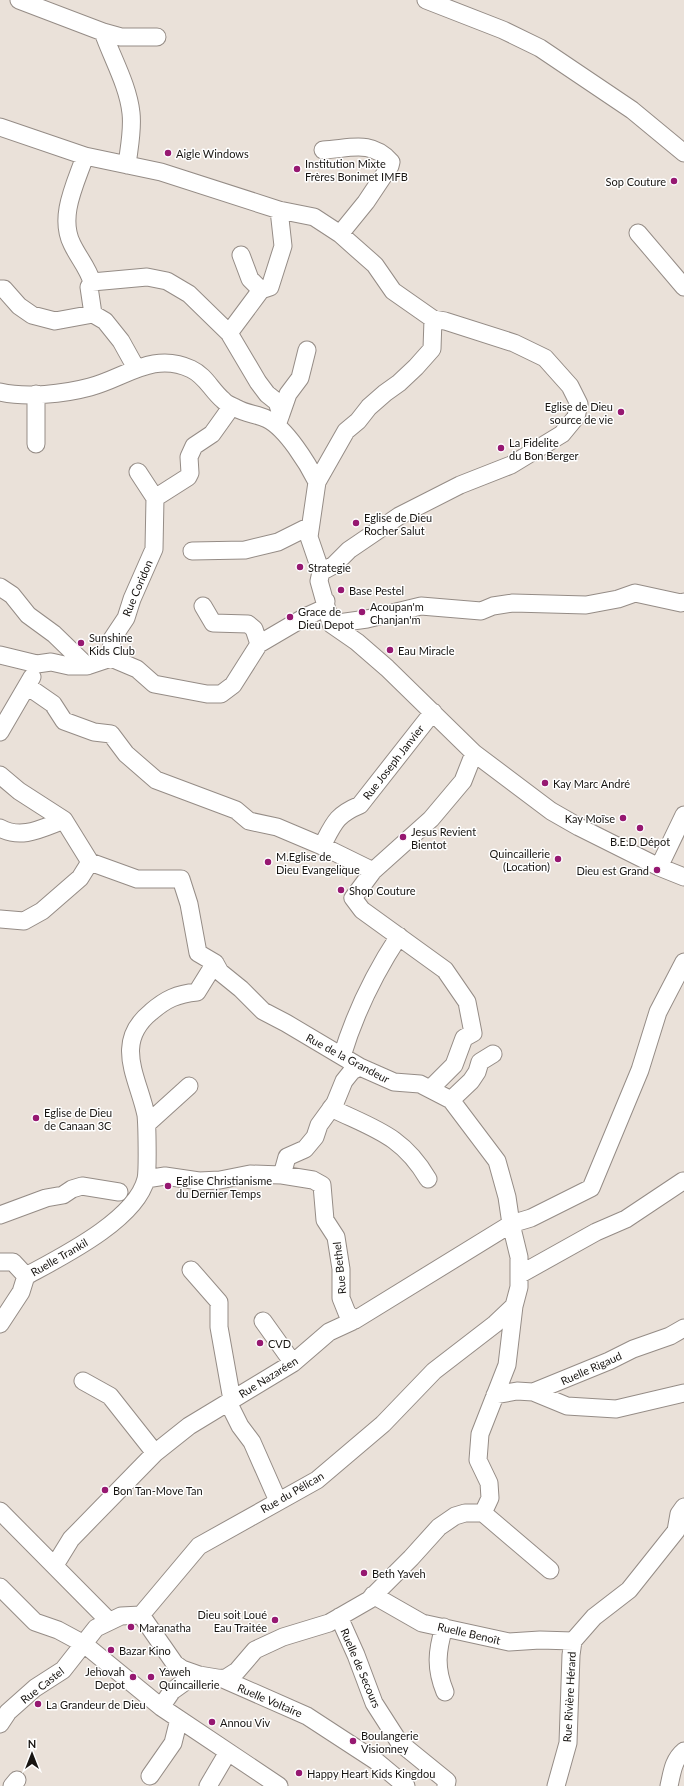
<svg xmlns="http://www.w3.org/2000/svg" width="684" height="1786" viewBox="0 0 684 1786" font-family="Lato,sans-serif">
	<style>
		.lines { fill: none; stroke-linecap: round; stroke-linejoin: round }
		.minor-casing { stroke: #958c86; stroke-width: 19 }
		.minor { stroke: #fff; stroke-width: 17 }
		.poi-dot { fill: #961871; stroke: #fff; stroke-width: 1.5 }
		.labels { text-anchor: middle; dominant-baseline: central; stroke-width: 3; stroke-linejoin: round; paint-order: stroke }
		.poi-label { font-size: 11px; fill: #181512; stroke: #fff; text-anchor: start }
		.street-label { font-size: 11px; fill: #181512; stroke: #fff }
	</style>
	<rect width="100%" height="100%" fill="#eae1d9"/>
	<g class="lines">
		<defs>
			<path id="minor" d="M19,0L103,32C112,58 128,85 131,113C133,130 129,148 127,165
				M426,0L503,30L540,48L632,110L684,153
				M103,32L121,37H157
				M0,127L85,156L161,172L279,210L314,217L340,234L375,265L393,291L433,319L432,349L416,367L399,383L385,393L369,407L358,421L346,431L317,482L309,537L321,572L319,581L331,624L357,642L387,668L474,753L551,811L579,827L659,867L684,877
				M323,150C349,149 371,139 391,162L390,166L366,202L340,234
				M85,156C76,183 58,216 72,244C78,257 88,268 92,282L147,277L167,281L189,294L229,333L258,382L267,394L277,402L281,414L277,425
				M638,233L684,287
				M241,255L250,279L261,290
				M92,282L89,287L93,314
				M0,289H4L19,306L32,315L55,321L93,314L105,321L121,341L136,368
				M229,333L261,290L270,287L283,246L279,210
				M0,392C26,398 64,394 90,387C125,378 153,351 191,369C206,376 211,390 223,400C226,404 232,406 236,408C246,414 257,414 267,419C286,428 308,464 317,482
				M36,394V444
				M281,414L288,394L300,378L307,350
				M138,472L155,498L154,549L132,599L126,618L112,639L111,658L137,669L154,684L207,694H221L233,685L259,644L305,617L325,608L326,601
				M155,498L188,477L190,473L189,457L194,446L212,434L232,406
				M192,551L245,550L278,542L310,526
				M321,572L334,565L349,550L399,516L460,485L511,465L562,434L576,417L579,404L570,386L545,358L514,343L445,321L433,319
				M0,587L12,595L28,615L54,634L87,666
				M203,606L213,623L248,624L254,629L259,644
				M331,624L367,619L421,606L481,611L493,606L513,603L586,605L618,599L635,593L681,603L684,602
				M0,655L37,664L51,662L69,666H87L111,658
				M27,686L53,704L64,721L94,732L111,734L126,754L156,780L236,810L249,821L277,827L322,846L373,871L431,819L463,781L474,753
				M0,732L32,677
				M0,775L19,791L64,820L90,862L137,879H181L189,904L198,953L215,963L220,972L241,989L263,1011L286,1023L360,1067L394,1082L420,1084L451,1100L497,1161L507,1197L511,1224L519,1257V1287L514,1306L507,1365L480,1434L478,1460L489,1483L490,1498L483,1513L550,1570
				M0,828C22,840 42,828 64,820
				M322,846C334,823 336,815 360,805L433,712
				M659,867L684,815
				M373,871L353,898L362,910L445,970L467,1002L473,1033L464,1038L454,1065L431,1088
				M0,919L24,921L42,911L80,878L90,862
				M342,1056C355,1013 374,974 399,936
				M451,1100L471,1081L477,1072L480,1062L493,1054
				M331,1108C374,1129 402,1135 428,1179
				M147,1124L189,1086
				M282,1175L313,1180L322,1185L325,1220L336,1237L341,1269V1298L347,1313L355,1320
				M146,1179L165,1176L199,1181L220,1180L250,1174L282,1175L287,1157L305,1149L315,1137L319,1125L335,1103L344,1081L352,1071L360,1067
				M0,1215L46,1198L63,1195L72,1189L82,1186L119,1192
				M0,1262H13L26,1276
				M191,1270L219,1302V1327L232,1400
				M519,1275L596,1232L626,1219L683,1181
				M263,1321L293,1363
				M0,1324L21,1292L26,1276C61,1257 136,1220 146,1179C148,1170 147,1124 146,1115C138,1077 113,1043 151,1012C166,999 177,994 197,992L215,963
				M83,1381L110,1396L155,1453
				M533,1392L567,1406L616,1409L684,1393
				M495,1395L517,1391L533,1392L609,1361L633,1349L670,1336L684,1328
				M228,1402L240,1426L252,1442L278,1501
				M0,1511L109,1621
				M55,1565L71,1539L155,1453L189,1426L293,1363L329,1332L355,1320L511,1224L531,1218L591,1188L640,1070L658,1012L684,962
				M0,1587L35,1622L58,1630L84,1644L161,1707L279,1786
				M373,1595L422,1623L509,1642L540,1640L573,1641
				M141,1615L175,1664L182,1669L199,1675L223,1679L307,1716L376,1761L406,1786
				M339,1617L356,1655L374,1703L399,1742L447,1781L446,1786
				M444,1627C437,1651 435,1668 445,1692
				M161,1707L172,1691L186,1681L226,1678L237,1671L255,1650L283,1637L329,1623L369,1600L411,1558L439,1527L455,1516L465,1513H483
				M0,1724L8,1712L35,1688L63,1670L96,1628L121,1616L141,1615L199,1546L317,1480L383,1424L434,1371L495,1324L514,1306
				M150,1776L173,1743L179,1719
				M12,1786L17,1780
				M208,1786L228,1752
				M556,1786L568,1743L571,1655L573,1641L594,1617L629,1590L676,1531L679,1514L684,1507
				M669,1786C672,1773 673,1760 684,1751"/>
		</defs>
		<!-- minor casing -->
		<use href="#minor" class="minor-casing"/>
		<!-- minor -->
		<use href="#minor" class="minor"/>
	</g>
	<!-- markers -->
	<g class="poi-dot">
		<circle cx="168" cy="153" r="4"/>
		<circle cx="297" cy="169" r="4"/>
		<circle cx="674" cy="181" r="4"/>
		<circle cx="621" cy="412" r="4"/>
		<circle cx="501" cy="448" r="4"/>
		<circle cx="356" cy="523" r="4"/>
		<circle cx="300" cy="567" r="4"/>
		<circle cx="341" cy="590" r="4"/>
		<circle cx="362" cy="612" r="4"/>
		<circle cx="290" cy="617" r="4"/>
		<circle cx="81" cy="643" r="4"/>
		<circle cx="390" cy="650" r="4"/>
		<circle cx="545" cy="783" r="4"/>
		<circle cx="623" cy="818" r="4"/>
		<circle cx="640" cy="828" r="4"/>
		<circle cx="403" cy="837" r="4"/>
		<circle cx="558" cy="859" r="4"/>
		<circle cx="268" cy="862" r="4"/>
		<circle cx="657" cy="870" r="4"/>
		<circle cx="341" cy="890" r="4"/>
		<circle cx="36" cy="1118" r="4"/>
		<circle cx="168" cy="1186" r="4"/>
		<circle cx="260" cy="1343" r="4"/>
		<circle cx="105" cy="1490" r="4"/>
		<circle cx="364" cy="1573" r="4"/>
		<circle cx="275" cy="1620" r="4"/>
		<circle cx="131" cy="1627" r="4"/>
		<circle cx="111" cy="1650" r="4"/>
		<circle cx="133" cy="1677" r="4"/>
		<circle cx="151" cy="1677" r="4"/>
		<circle cx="38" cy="1704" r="4"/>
		<circle cx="212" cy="1722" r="4"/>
		<circle cx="353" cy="1741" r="4"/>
		<circle cx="299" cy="1773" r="4"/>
	</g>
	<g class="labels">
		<!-- poi labels -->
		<g class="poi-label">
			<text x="176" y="153">Aigle Windows</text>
			<text x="305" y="163">Institution Mixte<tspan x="305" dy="13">Frères Bonimet IMFB</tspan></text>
			<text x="666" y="181" text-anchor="end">Sop Couture</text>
			<text x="613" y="406" text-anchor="end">Eglise de Dieu<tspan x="613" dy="13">source de vie</tspan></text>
			<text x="509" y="442">La Fidelite<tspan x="509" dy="13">du Bon Berger</tspan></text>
			<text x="364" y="517">Eglise de Dieu<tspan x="364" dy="13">Rocher Salut</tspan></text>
			<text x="308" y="567">Strategie</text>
			<text x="349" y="590">Base Pestel</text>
			<text x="370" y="606">Acoupan'm<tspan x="370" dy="13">Chanjan'm</tspan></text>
			<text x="298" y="611">Grace de<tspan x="298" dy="13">Dieu Depot</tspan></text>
			<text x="89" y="637">Sunshine<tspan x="89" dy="13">Kids Club</tspan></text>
			<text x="398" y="650">Eau Miracle</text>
			<text x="553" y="783">Kay Marc André</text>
			<text x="615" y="818" text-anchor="end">Kay Moïse</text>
			<text x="411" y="831">Jesus Revient<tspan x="411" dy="13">Bientot</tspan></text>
			<text x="640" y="841" text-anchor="middle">B.E.D Dépot</text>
			<text x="550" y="853" text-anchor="end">Quincaillerie<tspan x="550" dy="13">(Location)</tspan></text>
			<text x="276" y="856">M.Eglise de<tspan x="276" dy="13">Dieu Evangelique</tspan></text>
			<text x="649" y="870" text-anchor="end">Dieu est Grand</text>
			<text x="349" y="890">Shop Couture</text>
			<text x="44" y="1112">Eglise de Dieu<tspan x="44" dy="13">de Canaan 3C</tspan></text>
			<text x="176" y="1180">Eglise Christianisme<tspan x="176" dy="13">du Dernier Temps</tspan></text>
			<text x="268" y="1343">CVD</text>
			<text x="113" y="1490">Bon Tan-Move Tan</text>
			<text x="372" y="1573">Beth Yaveh</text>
			<text x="267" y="1614" text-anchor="end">Dieu soit Loué<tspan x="267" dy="13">Eau Traitée</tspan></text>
			<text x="139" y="1627">Maranatha</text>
			<text x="119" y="1650">Bazar Kino</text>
			<text x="125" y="1671" text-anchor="end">Jehovah<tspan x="125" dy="13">Depot</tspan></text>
			<text x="159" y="1671">Yaweh<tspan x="159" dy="13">Quincaillerie</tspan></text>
			<text x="46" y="1704">La Grandeur de Dieu</text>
			<text x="220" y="1722">Annou Viv</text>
			<text x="361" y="1735">Boulangerie<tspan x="361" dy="13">Visionney</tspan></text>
			<text x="307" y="1773">Happy Heart Kids Kingdou</text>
		</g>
		<!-- street labels -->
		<g class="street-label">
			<text transform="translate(137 588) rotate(-67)">Rue Coridon</text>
			<text transform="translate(393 762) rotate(-52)">Rue Joseph Janvier</text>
			<text transform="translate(348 1058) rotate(28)">Rue de la Grandeur</text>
			<text transform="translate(59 1257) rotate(-30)">Ruelle Trankil</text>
			<text transform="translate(339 1268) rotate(-96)">Rue Bethel</text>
			<text transform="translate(591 1368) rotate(-24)">Ruelle Rigaud</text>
			<text transform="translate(268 1377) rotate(-32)">Rue Nazaréen</text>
			<text transform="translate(292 1492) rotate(-30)">Rue du Pélican</text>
			<text transform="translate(469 1633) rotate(13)">Ruelle Benoît</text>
			<text transform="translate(361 1668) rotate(67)">Ruelle de Secours</text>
			<text transform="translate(42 1685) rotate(-38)">Rue Castel</text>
			<text transform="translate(569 1697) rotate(-87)">Rue Rivière Hérard</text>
			<text transform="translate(270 1700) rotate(23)">Ruelle Voltaire</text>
		</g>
	</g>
	<!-- north arrow -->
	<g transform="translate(32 1754)" stroke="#ffffff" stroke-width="3" paint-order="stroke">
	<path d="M0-3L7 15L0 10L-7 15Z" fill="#181512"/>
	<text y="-6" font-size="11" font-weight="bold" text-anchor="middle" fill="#181512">N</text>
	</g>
</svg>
